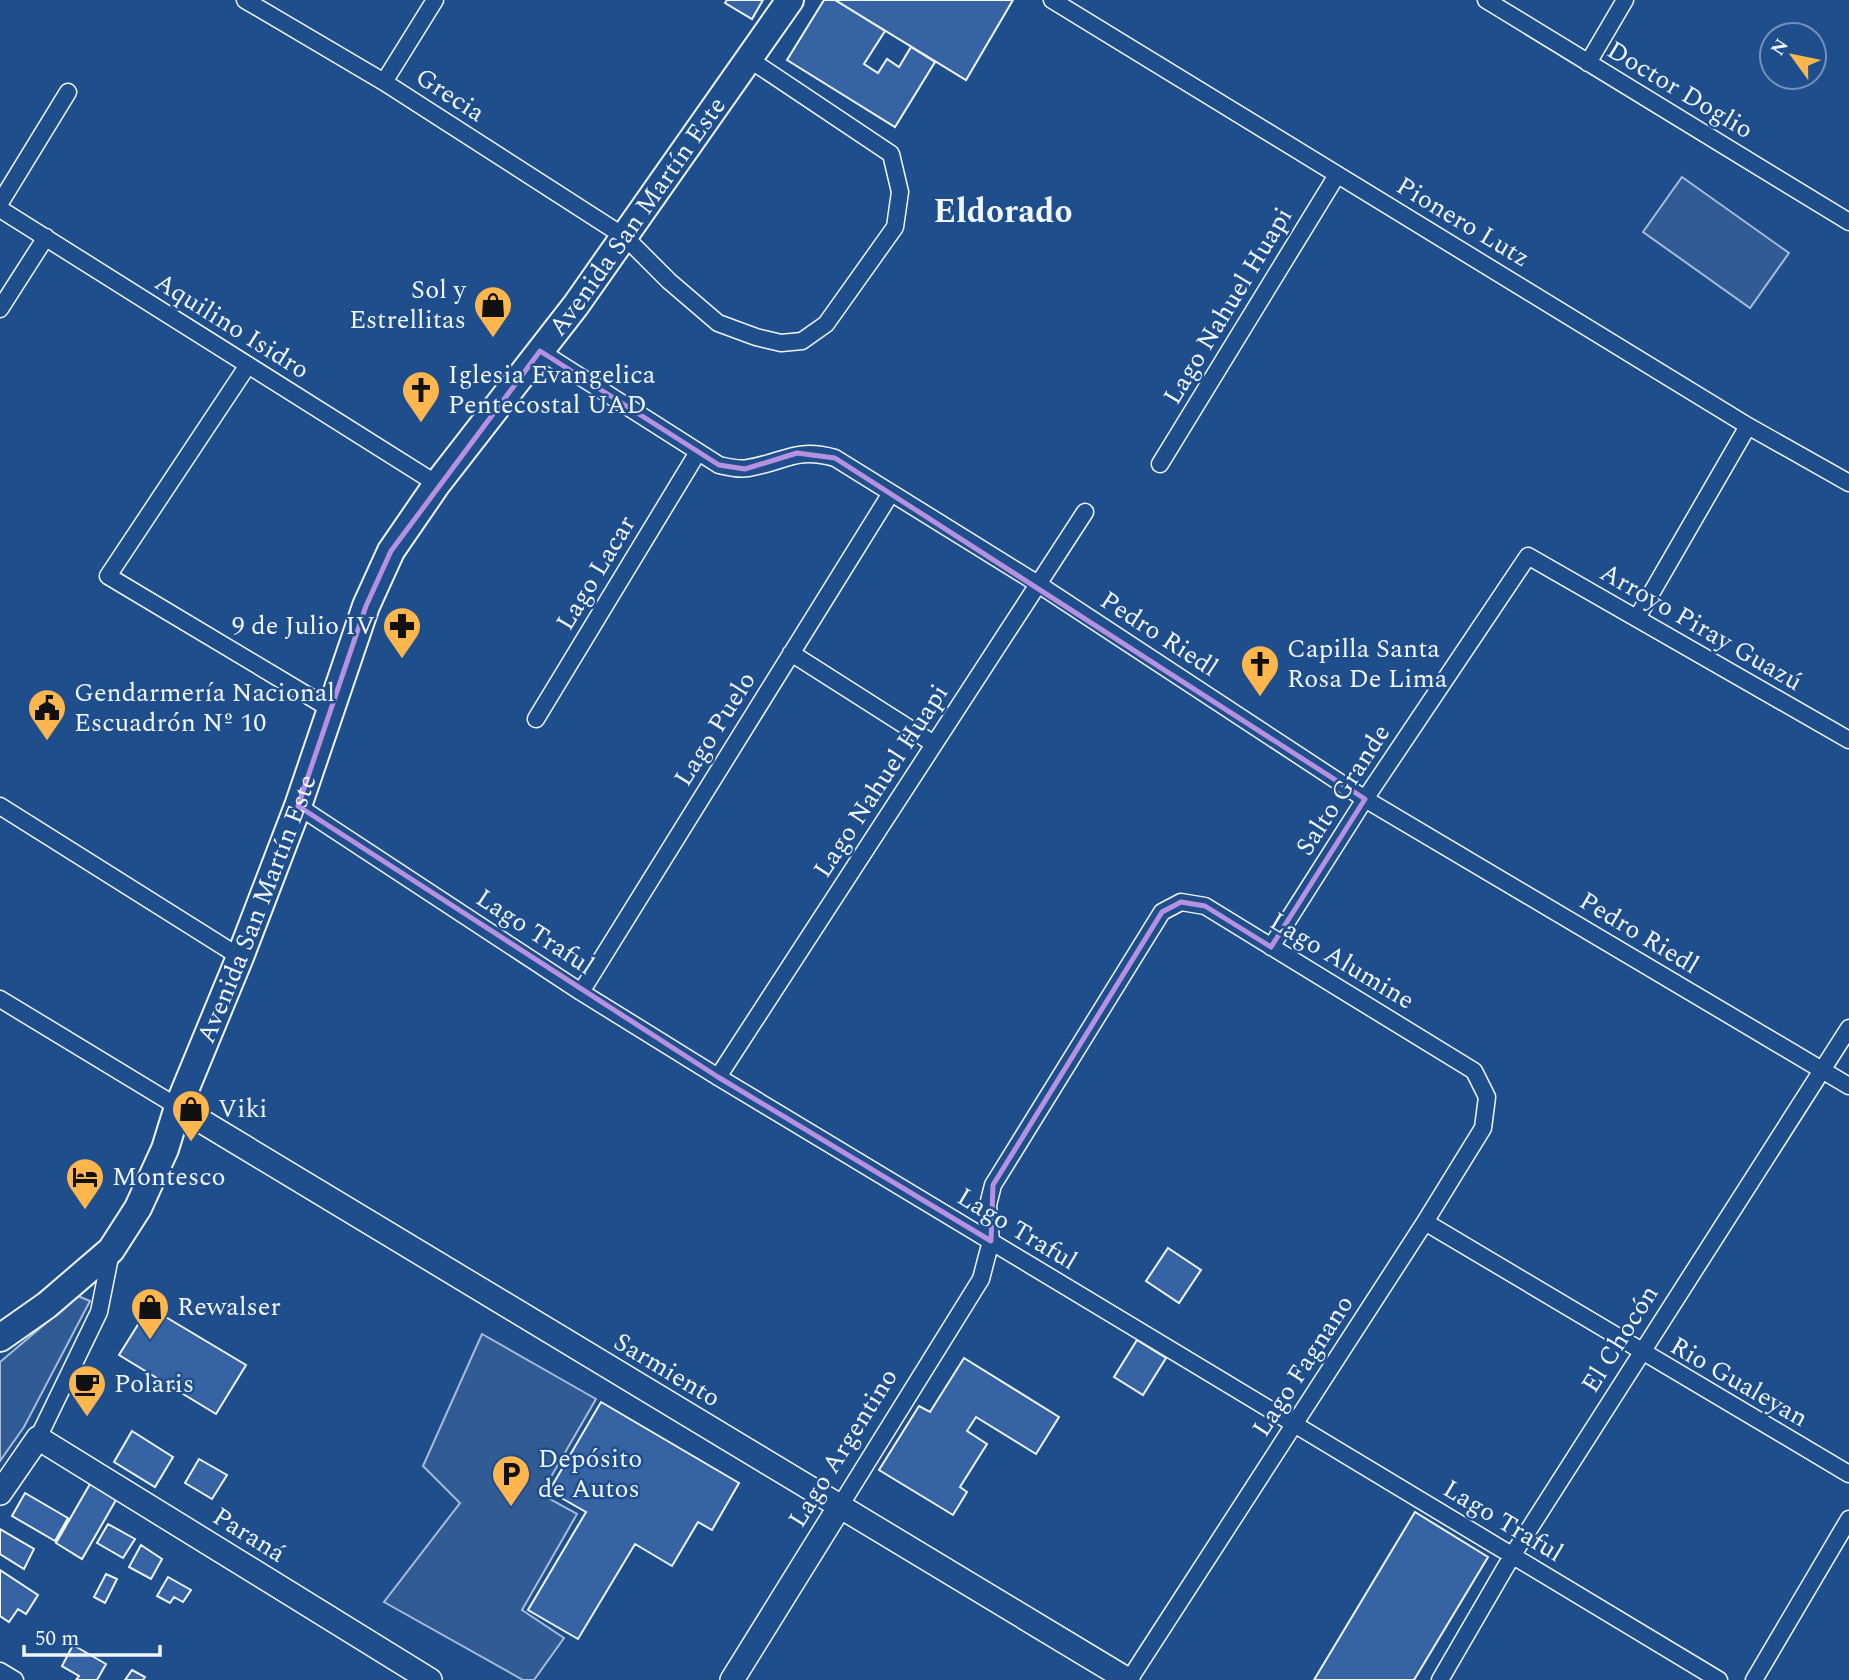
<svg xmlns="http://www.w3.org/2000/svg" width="1849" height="1680" viewBox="0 0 1849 1680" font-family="Spectral,serif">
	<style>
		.built { fill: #305b95; stroke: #a8bbd7; stroke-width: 2 }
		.building { fill: #3563a3; stroke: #f2f6ff; stroke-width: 2 }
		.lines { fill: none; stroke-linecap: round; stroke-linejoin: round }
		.street-casing { stroke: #f2f6ff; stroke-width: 19 }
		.secondary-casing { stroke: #f2f6ff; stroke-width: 26 }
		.primary-casing { stroke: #f2f6ff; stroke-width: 30 }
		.street { stroke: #1f4e8c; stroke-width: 16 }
		.secondary { stroke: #1f4e8c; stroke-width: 23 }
		.primary { stroke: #1f4e8c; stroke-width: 26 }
		.marked { fill: none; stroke: #b691df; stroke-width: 5; stroke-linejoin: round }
		.labels { text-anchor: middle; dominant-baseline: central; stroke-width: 5; stroke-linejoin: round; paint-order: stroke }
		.street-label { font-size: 26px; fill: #f2f6ff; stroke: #1f4e8c }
		.poi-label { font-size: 26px; fill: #f2f6ff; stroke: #1f4e8c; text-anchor: start }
		.district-label { font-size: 33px; font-weight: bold; fill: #f2f6ff; stroke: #1f4e8c }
	</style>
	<rect width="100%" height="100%" fill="#1f4e8c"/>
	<!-- built -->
	<path class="built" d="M1682,177L1789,253L1750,308L1643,232Z
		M78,1296L90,1301L24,1427L0,1461V1362Z
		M482,1334L596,1399L541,1494L577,1514L522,1610L564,1638L534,1680H523L384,1602L460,1503L423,1466Z"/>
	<!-- building -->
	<path class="building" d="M727,0H763L752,19L725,3Z
		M824,0H835L885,31L864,64L878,73L887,59L899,67L911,47L935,62L895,127L787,60Z
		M835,0H1013L966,80Z
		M1168,1248L1201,1270L1179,1303L1146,1281Z
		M149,1307L246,1365L216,1414L119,1355Z
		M1137,1340L1166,1358L1143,1395L1114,1377Z
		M964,1358L1059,1417L1036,1454L976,1417L967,1431L987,1444L960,1487L967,1492L953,1515L879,1470L919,1406L930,1412Z
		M601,1402L739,1483L712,1530L698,1522L672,1566L635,1544L578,1639L528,1610L586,1512L549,1491Z
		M132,1431L173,1457L155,1487L114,1462Z
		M199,1459L227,1475L212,1499L185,1483Z
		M90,1484L116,1500L82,1559L56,1543Z
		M25,1493L68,1518L55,1541L12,1516Z
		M1415,1512L1488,1557L1414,1680H1314Z
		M108,1524L135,1539L123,1558L97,1543Z
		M0,1529L34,1549L24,1569L0,1554Z
		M141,1545L162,1559L151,1579L129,1567Z
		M0,1570L38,1595L26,1614L18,1609L9,1622L0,1616Z
		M106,1574L117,1579L105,1603L94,1597Z
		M168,1577L191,1590L183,1602L174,1597L170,1603L157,1596Z
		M73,1645L106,1664L97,1680H76L79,1676L62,1666Z
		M132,1670L145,1677L143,1680H125Z"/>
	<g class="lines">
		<defs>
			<path id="street" d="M245,0L384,82L625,237L669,281L718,323L756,337L781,343L802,341L826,324L895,227L900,192L891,154L749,59
				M1052,0L1748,426L1849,483
				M1486,0L1849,222
				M1588,63L1625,0
				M384,82L435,0
				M0,203L68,92
				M0,209L437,484
				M0,309L46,237
				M540,351L719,465C728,467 739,470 748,468C785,462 795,447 835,458L1038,584L1365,799L1849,1086
				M248,365L108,576L332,710
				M1160,464L1337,175
				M1637,618L1748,426
				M791,653L934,744
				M536,719L698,452
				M0,806L240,957
				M298,806L581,992L718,1077L1719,1680
				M1271,947L1365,799L1528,556L1849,740
				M581,992L891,493
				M0,999L178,1107
				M718,1077L1085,512
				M1425,1222L1849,1474
				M38,1438L99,1312L111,1252
				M840,1506L981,1279L991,1241L988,1205L993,1185L1162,912L1181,902L1205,906L1474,1071L1487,1097L1483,1128L1425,1222L1129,1680
				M0,1671L15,1680
				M1440,1680L1512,1556L1849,1028
				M1754,1680L1849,1519"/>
			<path id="secondary" d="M178,1107L1128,1680
				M0,1493L38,1438L430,1680
				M732,1680L840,1506"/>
			<g id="primary">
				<path id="s1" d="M0,1338L47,1305L111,1250L138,1208L165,1149L178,1107L240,957L298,806L366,606L391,551L437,484L576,305L790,0"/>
			</g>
		</defs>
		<!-- street casing -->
		<use href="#street" class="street-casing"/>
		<!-- secondary casing -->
		<use href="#secondary" class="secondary-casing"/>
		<!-- primary casing -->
		<use href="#primary" class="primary-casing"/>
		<!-- street -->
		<use href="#street" class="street"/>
		<!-- secondary -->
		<use href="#secondary" class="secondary"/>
		<!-- primary -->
		<use href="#primary" class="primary"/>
	</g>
	<!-- marked area -->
	<path class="marked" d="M540,351L719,465L745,469L797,453L835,458L1365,799L1271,947L1205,906L1181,902L1162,912L993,1185L991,1241L718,1077L298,806L366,606L391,551Z"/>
	<!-- icons -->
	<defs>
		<symbol id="shop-pin" viewBox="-11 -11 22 30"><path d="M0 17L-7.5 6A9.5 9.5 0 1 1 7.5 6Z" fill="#ffb74d" stroke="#1f4e8c"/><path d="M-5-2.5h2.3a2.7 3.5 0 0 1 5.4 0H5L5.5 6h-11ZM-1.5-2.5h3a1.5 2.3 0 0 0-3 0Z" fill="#111"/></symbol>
		<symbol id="church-pin" viewBox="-11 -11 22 30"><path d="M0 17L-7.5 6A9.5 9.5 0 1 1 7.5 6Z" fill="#ffb74d" stroke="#1f4e8c"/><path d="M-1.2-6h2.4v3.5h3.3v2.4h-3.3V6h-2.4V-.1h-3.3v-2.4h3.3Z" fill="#111"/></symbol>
		<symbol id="pharmacy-pin" viewBox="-11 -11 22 30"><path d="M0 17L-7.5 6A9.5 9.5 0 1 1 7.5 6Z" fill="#ffb74d" stroke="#1f4e8c"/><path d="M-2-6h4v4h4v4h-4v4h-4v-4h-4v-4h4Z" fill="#111"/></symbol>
		<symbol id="civic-pin" viewBox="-11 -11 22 30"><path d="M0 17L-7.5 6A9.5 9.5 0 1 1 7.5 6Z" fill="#ffb74d" stroke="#1f4e8c"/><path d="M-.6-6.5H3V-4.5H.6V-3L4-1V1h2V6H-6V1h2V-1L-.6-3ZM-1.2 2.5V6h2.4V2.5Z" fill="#111"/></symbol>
		<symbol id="hotel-pin" viewBox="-11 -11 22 30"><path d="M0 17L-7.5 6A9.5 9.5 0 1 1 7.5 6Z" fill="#ffb74d" stroke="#1f4e8c"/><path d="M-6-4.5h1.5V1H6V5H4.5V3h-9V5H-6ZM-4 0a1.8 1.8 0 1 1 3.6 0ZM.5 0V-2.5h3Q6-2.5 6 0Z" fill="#111"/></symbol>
		<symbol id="cafe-pin" viewBox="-11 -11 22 30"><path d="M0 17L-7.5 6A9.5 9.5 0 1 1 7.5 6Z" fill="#ffb74d" stroke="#1f4e8c"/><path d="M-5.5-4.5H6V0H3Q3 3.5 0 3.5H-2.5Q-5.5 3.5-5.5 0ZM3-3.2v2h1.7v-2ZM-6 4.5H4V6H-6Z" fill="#111"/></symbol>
		<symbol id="parking-pin" viewBox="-11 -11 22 30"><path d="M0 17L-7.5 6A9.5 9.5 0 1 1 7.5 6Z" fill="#ffb74d" stroke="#1f4e8c"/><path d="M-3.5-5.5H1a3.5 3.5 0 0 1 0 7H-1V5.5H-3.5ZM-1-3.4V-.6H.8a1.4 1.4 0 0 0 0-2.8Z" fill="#111"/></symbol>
	</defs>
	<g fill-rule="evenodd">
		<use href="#shop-pin" x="471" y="283" width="44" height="60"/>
		<use href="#church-pin" x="399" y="368" width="44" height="60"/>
		<use href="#pharmacy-pin" x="380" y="604" width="44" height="60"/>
		<use href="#church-pin" x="1238" y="642" width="44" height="60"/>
		<use href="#civic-pin" x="25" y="686" width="44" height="60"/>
		<use href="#shop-pin" x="169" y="1087" width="44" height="60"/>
		<use href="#hotel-pin" x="63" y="1155" width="44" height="60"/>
		<use href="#shop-pin" x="128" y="1285" width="44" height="60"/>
		<use href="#cafe-pin" x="65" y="1362" width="44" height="60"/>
		<use href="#parking-pin" x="489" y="1452" width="44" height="60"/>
	</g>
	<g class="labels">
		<!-- street labels -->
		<g class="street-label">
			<text transform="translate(1680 90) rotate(31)">Doctor Doglio</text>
			<text transform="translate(450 95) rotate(33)">Grecia</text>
			<text stroke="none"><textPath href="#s1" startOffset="1312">Avenida San Martín Este</textPath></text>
			<text transform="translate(1463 222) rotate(31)">Pionero Lutz</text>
			<text transform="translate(1228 306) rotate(-59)">Lago Nahuel Huapi</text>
			<text transform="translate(232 326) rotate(32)">Aquilino Isidro</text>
			<text transform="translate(596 573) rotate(-59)">Lago Lacar</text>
			<text transform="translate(1701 627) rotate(30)">Arroyo Piray Guazú</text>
			<text transform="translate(1159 634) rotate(33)">Pedro Riedl</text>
			<text transform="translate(715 729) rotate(-58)">Lago Puelo</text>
			<text transform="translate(881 781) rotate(-57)">Lago Nahuel Huapi</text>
			<text transform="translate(1343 790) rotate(-57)">Salto Grande</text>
			<text stroke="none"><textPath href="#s1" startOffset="514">Avenida San Martín Este</textPath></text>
			<text transform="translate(535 932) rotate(33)">Lago Traful</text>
			<text transform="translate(1639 933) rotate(31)">Pedro Riedl</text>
			<text transform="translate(1342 961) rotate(31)">Lago Alumine</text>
			<text transform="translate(1017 1229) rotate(31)">Lago Traful</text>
			<text transform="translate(1620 1339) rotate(-58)">El Chocón</text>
			<text transform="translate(1303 1366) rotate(-57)">Lago Fagnano</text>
			<text transform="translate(667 1370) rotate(31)">Sarmiento</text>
			<text transform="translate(1739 1382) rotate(30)">Rio Gualeyan</text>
			<text transform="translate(843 1448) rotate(-58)">Lago Argentino</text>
			<text transform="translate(1503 1521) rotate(31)">Lago Traful</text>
			<text transform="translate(249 1535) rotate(32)">Paraná</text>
		</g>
		<!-- poi labels -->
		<g class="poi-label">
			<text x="466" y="290" text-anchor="end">Sol y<tspan x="466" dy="30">Estrellitas</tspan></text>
			<text x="448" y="375">Iglesia Evangelica<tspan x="448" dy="30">Pentecostal UAD</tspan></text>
			<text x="375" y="626" text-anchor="end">9 de Julio IV</text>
			<text x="1287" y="649">Capilla Santa<tspan x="1287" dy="30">Rosa De Lima</tspan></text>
			<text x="74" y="693">Gendarmería Nacional<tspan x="74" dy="30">Escuadrón Nº 10</tspan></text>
			<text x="218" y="1109">Viki</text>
			<text x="112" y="1177">Montesco</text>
			<text x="177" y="1307">Rewalser</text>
			<text x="114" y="1384">Polaris</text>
			<text x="538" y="1459">Depósito<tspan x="538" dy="30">de Autos</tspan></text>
		</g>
		<!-- district labels -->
		<g class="district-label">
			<text x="1003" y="212">Eldorado</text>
		</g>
	</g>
	<!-- north arrow -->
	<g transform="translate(1793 56) rotate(303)"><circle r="33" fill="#1f4e8c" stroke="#7391ba" stroke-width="2"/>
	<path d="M0-5L12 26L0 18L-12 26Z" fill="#ffb74d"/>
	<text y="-10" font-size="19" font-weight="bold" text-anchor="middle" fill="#f2f6ff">N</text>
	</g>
	<!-- scale -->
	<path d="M24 1645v10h136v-10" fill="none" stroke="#f2f6ff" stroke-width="3.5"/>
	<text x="35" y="1645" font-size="21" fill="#f2f6ff" stroke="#1f4e8c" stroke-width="5" paint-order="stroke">50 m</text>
</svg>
